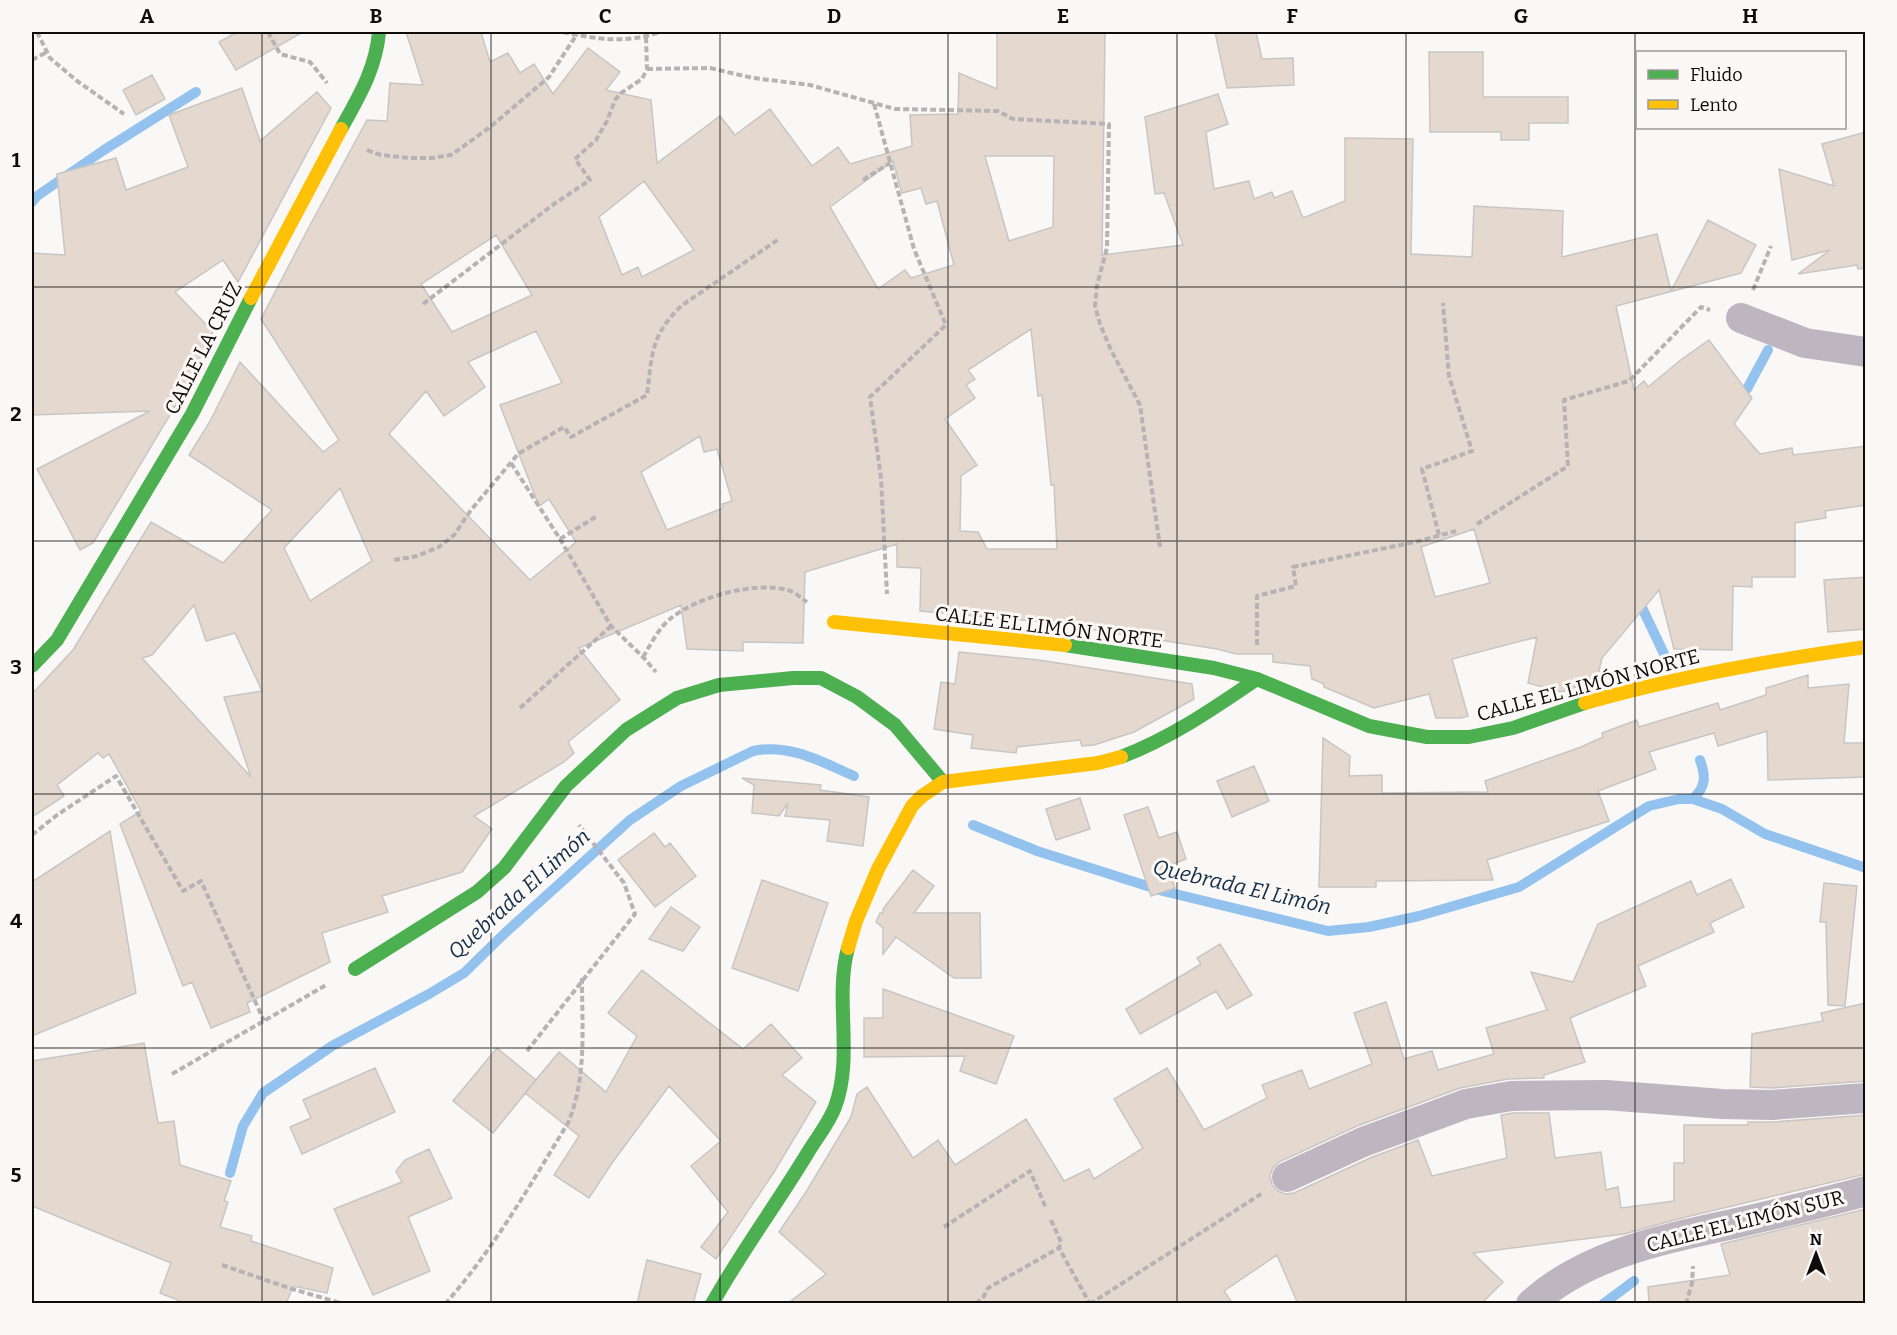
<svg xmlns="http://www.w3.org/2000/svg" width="1897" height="1335" viewBox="0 0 1897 1335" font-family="Bitter,serif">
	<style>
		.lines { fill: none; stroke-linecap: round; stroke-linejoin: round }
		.stream { stroke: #94c2ef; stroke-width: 10 }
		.building { fill: #e5d8ce; stroke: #c7c6c4; stroke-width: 1.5; fill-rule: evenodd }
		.path { stroke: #b6b2b5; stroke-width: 4; stroke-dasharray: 6 3; stroke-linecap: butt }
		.street { stroke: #bdb5bf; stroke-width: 30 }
		.fast { stroke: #4caf50; stroke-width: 14 }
		.slow { stroke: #ffc107; stroke-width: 14 }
		.grid { fill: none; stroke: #0d0c0b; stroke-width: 1.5; stroke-opacity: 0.55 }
		.labels { text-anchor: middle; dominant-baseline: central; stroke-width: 6; stroke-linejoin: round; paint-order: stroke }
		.street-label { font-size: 20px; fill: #0d0c0b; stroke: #fbf8f5 }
		.water-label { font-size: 21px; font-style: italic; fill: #112d48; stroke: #fbf8f5 }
		.neatline { fill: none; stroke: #0d0c0b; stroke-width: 2 }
		.grid-label { font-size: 20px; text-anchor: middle; font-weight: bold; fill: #0d0c0b }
	</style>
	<rect width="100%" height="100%" fill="#faf8f6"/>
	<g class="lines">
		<!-- stream -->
		<path class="stream" d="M32,202L37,196L104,150L196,92
			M1747,389L1768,350
			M1637,597L1665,656
			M1693,799C1706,786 1706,777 1700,760
			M973,825L1037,851L1163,891L1328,931L1369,927L1419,916L1519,887L1649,806L1679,799H1693L1722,809L1765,834L1866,868
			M230,1173L243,1126L263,1093L332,1046L429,994L464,973L505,933L630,820L681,786L753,751C789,743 822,762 854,776
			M1603,1304L1634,1281"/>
	</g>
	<!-- building -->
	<path class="building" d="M237,32H303L236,70L219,42Z
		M406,32H481L490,62L508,53L520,73L534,64L553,94L588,48L620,72L606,90L651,100L657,163L720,116L735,135L770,109L812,166L838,147L850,164L912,146L910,115L958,114L959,73L997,89V32L1105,33L1102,255L1183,245L1164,193L1155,194L1145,117L1218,94L1228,124L1206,132L1214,189L1249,181L1254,199L1272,192L1274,198L1292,191L1303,218L1345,201V138L1413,139L1411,254L1472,257L1474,206L1563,211L1562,257L1657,234L1671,291L1708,220L1756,245L1741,273L1616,306L1634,390L1644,381L1648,387L1682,359L1709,340L1752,398L1734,424L1760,454L1792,448L1793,455L1866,446V505L1825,511L1826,518L1795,523V577H1752V587L1733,586L1732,650L1674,649L1659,590L1602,658L1597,680L1561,692L1528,683L1537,637L1452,659L1468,716L1461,718H1436L1429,694L1374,708L1324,687V684L1312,679L1310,666L1273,662V654H1236L1217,649L1044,622L920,611L921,568L897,567V544L805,572L803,643L743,642V651L687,649L681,605L579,648L620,700L568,742L574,753L564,762L474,816L492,829L462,872L382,896L388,912L322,933L330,962L247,1003L250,1012L211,1028L192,982L183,986L120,824L141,811L109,754L103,758L98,753L57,785L64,796L32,817V694L73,650L151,522L223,563L272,510L189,455L209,423L240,362L323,452L339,440L261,319L309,227L367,120L387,121L390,83L423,85ZM985,156H1054L1053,227L1009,241ZM893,161L902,193L921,188L926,204L937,201L954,265L911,278L905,270L878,289L830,207ZM644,181L694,250L642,277L638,267L622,275L599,217ZM496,235L532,295L452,332L421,284ZM1031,329L1038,396L1042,395L1051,485H1054L1057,549H987L978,532L960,531L961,476L977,465L945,419L975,398L966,385L975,379L968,370ZM536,331L562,383L500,405L539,506L549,499L576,542L530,580L389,434L426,391L444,416L485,387L468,362ZM700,436L704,452L717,449L732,501L722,504L723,508L667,530L641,472ZM340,488L372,561L310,601L284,548ZM1474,529L1490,583L1435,597L1421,547ZM194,605L206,641L235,633L262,691L224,697L251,777L142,658L152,655Z
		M1215,32H1256L1262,59L1293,58L1294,85L1227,88Z
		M1429,52H1483V97H1568V123H1529V140H1501V132H1430Z
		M152,75L165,99L136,115L123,90Z
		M242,88L260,141L317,92L331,108L238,282L223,260L175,292L213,332L176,405L93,543L80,550L37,469L150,411L32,415V253L65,255L57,174L116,158L126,190L188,167L169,115Z
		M1866,132V268L1858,269L1857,265L1798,274L1830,250L1792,260L1779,169L1834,186L1822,144Z
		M1866,577V629L1828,632L1824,580Z
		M959,652L1039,660L1192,684L1194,699L1134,732L1094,745L1082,746L1080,740L1017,747L1016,753L971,748L973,735L934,729L941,682L955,684Z
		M1808,675V688L1849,684L1844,743H1866V777L1768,780L1767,731L1718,746L1714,733L1649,752L1656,769L1598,791L1609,821L1487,860L1493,880L1376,881V887H1319L1323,738L1350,756L1349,776L1382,775V793L1488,792L1485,781L1581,747L1603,737L1602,733L1637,720L1639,727L1718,703L1720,710L1766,695V688Z
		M1254,766L1269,801L1232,817L1217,781Z
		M742,778L821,785L820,790L869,797L863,846L827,841L830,820L785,816L788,803L779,816L752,813L754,785Z
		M1080,798L1090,829L1056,840L1046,809Z
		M1148,807L1159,838L1177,832L1186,859L1168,866L1175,888L1151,896L1124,815Z
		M110,831L136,993L32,1036V882Z
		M654,833L665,847L670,843L696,876L655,907L618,860Z
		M913,870L934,886L914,913H980L981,978H954L896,937L883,954V928L876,922L880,913H883V909Z
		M1731,879L1744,907L1710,923L1714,932L1638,966L1646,986L1570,1018L1585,1062L1544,1075V1078L1508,1079L1460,1088L1357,1126L1279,1162L1273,1168L1270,1175L1272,1185L1278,1191L1285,1194L1294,1193L1370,1158L1418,1140L1432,1176L1507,1158L1501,1115L1513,1113H1549L1555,1158L1601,1152L1606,1190L1618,1187L1621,1208L1674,1201V1163H1684V1125H1748V1122H1773L1866,1115V1174L1678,1219L1624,1234L1473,1253L1503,1282L1481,1304H1298L1277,1255L1224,1291L1233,1304H787L826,1274L779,1232L806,1192L851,1117L857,1094L867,1087L913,1158L938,1140L955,1165L1026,1119L1064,1181L1089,1169L1094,1179L1143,1148L1114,1099L1167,1068L1204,1130L1267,1098L1262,1085L1302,1070L1309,1089L1372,1064L1354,1013L1386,1002L1404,1059L1432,1051L1438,1070L1494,1054L1486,1028L1547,1010L1531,972L1573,982L1598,924L1691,881L1697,895Z
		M762,880L828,903L798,991L732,968Z
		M1824,883L1857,886L1845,1006L1828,1005L1826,922H1820Z
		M671,907L700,927L683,951L649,939Z
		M1220,944L1252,995L1227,1009L1216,991L1140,1034L1126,1009L1201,964L1197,958Z
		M642,970L743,1049L771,1024L802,1058L782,1075L816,1102L774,1172L716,1259L701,1247L728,1212L691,1166L721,1141L669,1086L612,1163L589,1198L554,1175L579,1136L525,1093L559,1052L606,1092L637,1036L608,1013Z
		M883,989L1014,1036L996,1084L960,1071L965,1056L864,1057V1018H883Z
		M1866,1003V1081L1772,1088L1750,1087L1752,1034L1823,1021L1821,1013Z
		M144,1043L158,1123L174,1121L180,1165L231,1181L224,1201L228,1202L220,1227L252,1236L251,1241L333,1268L327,1293L293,1286L286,1304H188L160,1293L171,1263L32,1206V1061Z
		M497,1048L536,1080L493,1133L453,1101Z
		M375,1068L395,1112L302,1154L290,1127L311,1118L303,1100Z
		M429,1149L452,1198L408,1217L430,1271L373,1295L334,1209L402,1182L396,1171L405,1160Z
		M1866,1209V1304H1649L1648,1287L1730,1275L1721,1244Z
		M647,1260L701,1274L693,1304H637Z"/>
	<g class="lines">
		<!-- path -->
		<path class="path" d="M37,32L50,58L77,81L124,114
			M268,32L280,54L310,62L327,83
			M563,32C595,39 628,44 659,32
			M32,60L47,52
			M647,69L710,68L753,78L810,85L895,109L998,111L1013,119L1109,124L1107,248L1097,285L1095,306L1100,324L1111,350L1140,405L1160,547
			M874,104L914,249L946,325L870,397L881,478L887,594
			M367,150L381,155L410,158H432L451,155L489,128L549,77L577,34
			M863,180L890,163
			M1753,290L1771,246
			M423,304L554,204L590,180L575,159L596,140L607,121L615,100L621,93L642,79L647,69L646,37
			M511,463L560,539L611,626L643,657L656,672
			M1477,524L1568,466L1564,400L1629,381L1701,307L1710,310
			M1439,535L1422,469L1472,451L1449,376L1443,303
			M560,539L597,516
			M394,560L417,556L439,547L454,535L471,510L518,454L564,427L571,437L647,395C650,375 650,351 660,333C665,323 673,314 681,306L779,239
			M1257,645V596L1296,586L1293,567L1415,542L1456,531
			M643,657C651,644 658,629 670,619C696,597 755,581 788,590C795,592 801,598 807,602
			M520,708L611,626
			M32,835L57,815L116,776L183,891L201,881L264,1021
			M527,1051L635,914L624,883L579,825
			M172,1074L326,985
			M1051,1220L1061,1242L1059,1248L1090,1304
			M944,1227L1030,1171L1046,1208
			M222,1265L289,1288L344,1304
			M445,1304C494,1249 530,1185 568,1123C587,1078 582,1027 582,978
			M976,1304L984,1296L988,1288L1059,1248
			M1090,1304L1261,1194
			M1686,1304L1692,1283L1693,1266"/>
		<!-- street -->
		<path class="street" d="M1741,318L1805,343L1866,352
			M1287,1177L1363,1142L1466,1104L1511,1096L1606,1095L1722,1104L1772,1105L1866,1098
			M1531,1304C1587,1253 1665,1239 1737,1223C1780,1213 1823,1203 1866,1191"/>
		<!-- fast -->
		<path class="fast" d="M341,129C358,98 376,69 379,32
			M1065,645L1214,668L1257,679L1369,726L1427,737H1469L1513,728L1585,703
			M32,666L57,640L192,414L251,298
			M1121,757C1171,738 1213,709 1257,679
			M355,969L477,892L504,868L566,786L626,730L677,698L719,685L793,678H821L857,697L895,725L943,782
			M712,1304C741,1252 776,1205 807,1154C816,1139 829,1123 835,1107C854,1056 834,999 848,948"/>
		<!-- slow -->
		<path class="slow" d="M251,298L341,129
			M834,622L1065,645
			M1585,703C1676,677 1772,660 1866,647
			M848,948L856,921L878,869L912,806L922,796L943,782L1098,763L1121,757"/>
	</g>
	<!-- grid -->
	<path class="grid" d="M262,32V1304M491,32V1304M720,32V1304M948,32V1304M1177,32V1304M1406,32V1304M1635,32V1304M32,287H1866M32,541H1866M32,794H1866M32,1048H1866"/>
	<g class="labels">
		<!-- street labels -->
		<g class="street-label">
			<text transform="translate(203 348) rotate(-63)">CALLE LA CRUZ</text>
			<text transform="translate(1049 627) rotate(7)">CALLE EL LIMÓN NORTE</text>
			<text transform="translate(1588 685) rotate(-15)">CALLE EL LIMÓN NORTE</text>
			<text transform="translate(1745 1221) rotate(-14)">CALLE EL LIMÓN SUR</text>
		</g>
		<!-- water labels -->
		<g class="water-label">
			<text transform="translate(1242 887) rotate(13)">Quebrada El Limón</text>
			<text transform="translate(519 894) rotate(-42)">Quebrada El Limón</text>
		</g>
	</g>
	<!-- border -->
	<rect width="1897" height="1335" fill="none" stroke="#fbf8f5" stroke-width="66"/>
	<!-- legend -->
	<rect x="1636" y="51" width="210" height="78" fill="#fbf8f5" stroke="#9c9a97" stroke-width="1.5"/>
	<rect x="1648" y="70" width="30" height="9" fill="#4caf50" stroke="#9c9a97" stroke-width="1.5"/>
	<text x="1690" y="81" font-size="18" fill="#0d0c0b">Fluido</text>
	<rect x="1648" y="100" width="30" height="9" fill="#ffc107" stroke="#9c9a97" stroke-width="1.5"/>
	<text x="1690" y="111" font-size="18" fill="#0d0c0b">Lento</text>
	<!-- north arrow -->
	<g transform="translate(1816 1254)" stroke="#fbf8f5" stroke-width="4.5" paint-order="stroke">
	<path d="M0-4.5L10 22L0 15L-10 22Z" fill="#0d0c0b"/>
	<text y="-9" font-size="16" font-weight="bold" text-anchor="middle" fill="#0d0c0b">N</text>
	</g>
	<rect x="33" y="33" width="1831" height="1269" class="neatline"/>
	<g class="grid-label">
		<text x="147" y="23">A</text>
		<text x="376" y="23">B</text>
		<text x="605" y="23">C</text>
		<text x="834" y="23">D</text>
		<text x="1063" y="23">E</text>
		<text x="1292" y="23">F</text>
		<text x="1521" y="23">G</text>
		<text x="1750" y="23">H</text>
		<text x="16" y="167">1</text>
		<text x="16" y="421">2</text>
		<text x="16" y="674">3</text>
		<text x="16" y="928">4</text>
		<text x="16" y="1182">5</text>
	</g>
</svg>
